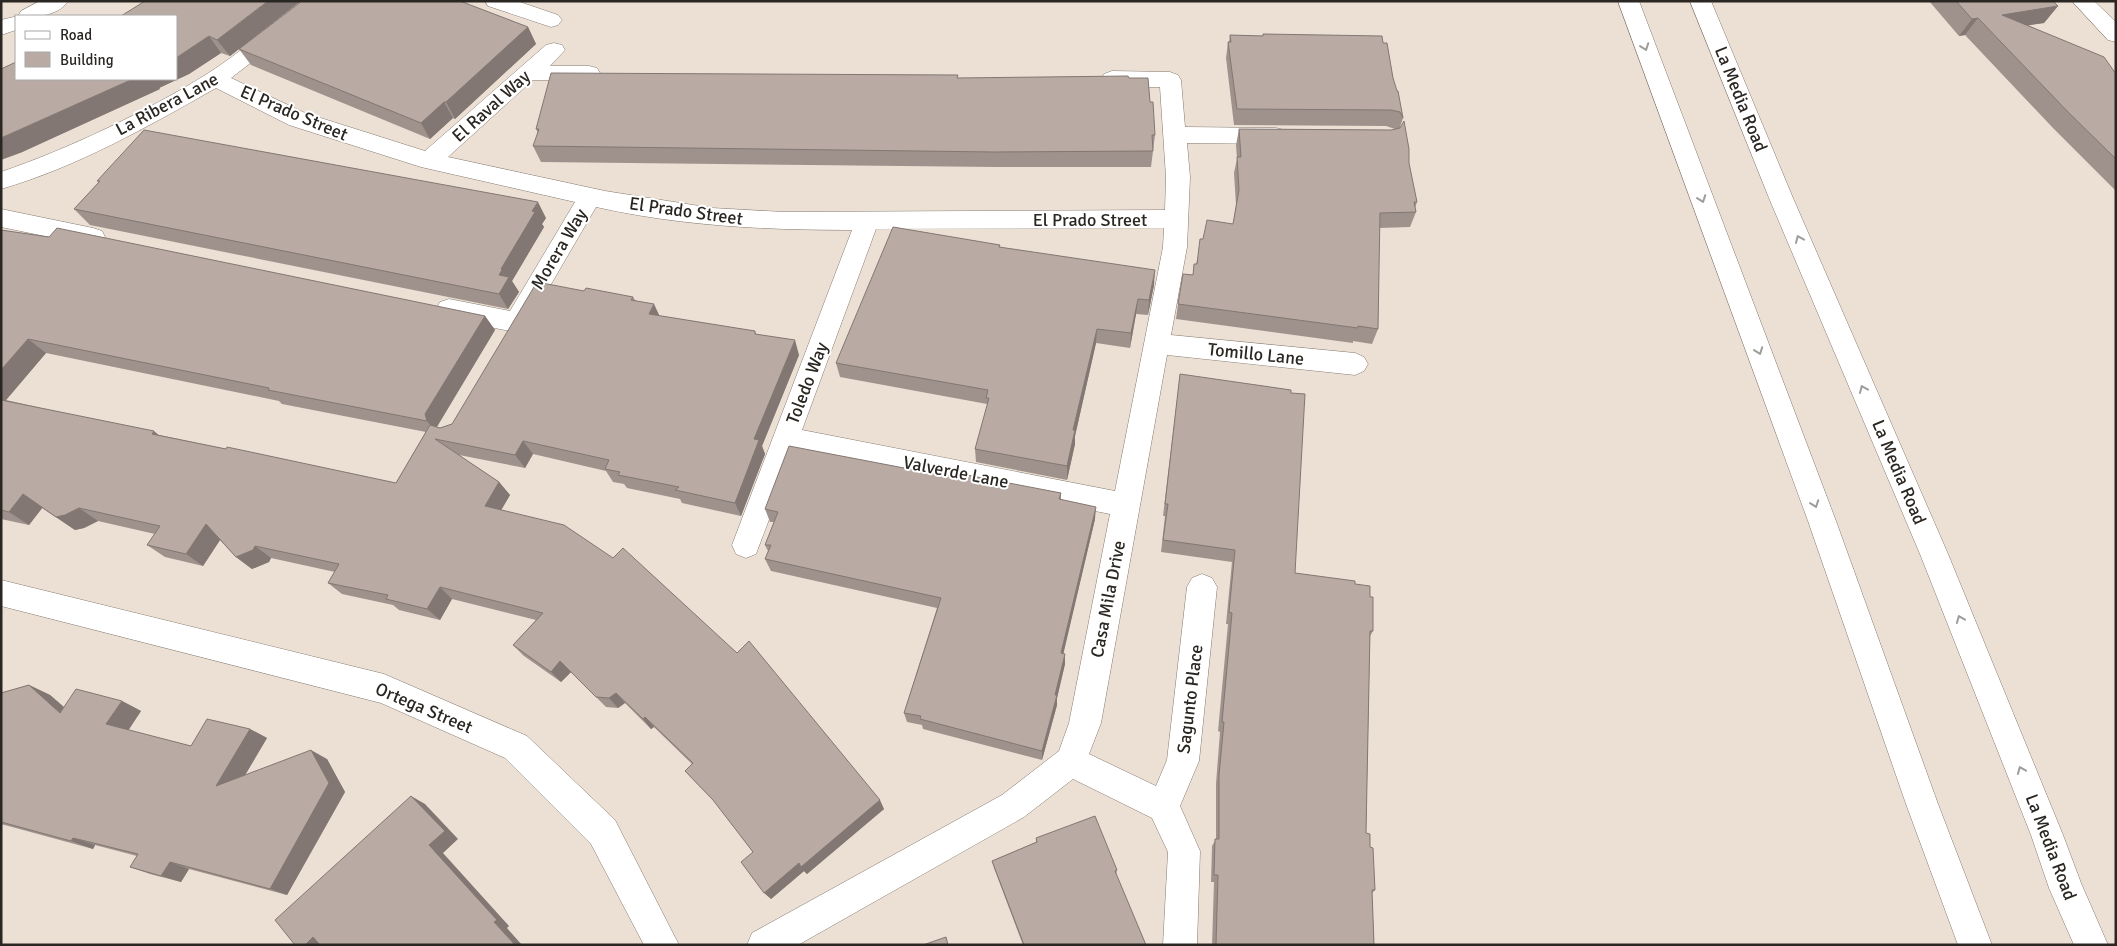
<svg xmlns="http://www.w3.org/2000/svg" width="2117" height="946" viewBox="0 0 2117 946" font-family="Signika,sans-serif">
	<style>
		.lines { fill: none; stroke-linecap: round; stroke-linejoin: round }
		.street-casing { stroke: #857a70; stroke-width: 1 }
		.secondary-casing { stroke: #857a70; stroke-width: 1 }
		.street { fill: #fff; fill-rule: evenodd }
		.secondary { fill: #fff; fill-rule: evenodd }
		.wall { fill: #9f928c; fill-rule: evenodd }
		.shaded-wall { fill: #827772 }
		.building { fill: #b9aaa3; stroke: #827772 }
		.oneway { stroke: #9f9d9c }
		.labels { text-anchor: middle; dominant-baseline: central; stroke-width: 4; stroke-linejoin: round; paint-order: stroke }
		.street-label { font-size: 18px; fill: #2a2622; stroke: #fff }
	</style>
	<rect width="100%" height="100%" fill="#ece0d5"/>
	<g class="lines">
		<defs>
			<path id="street" d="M304,1H328L325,6L231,78L305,113L425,151L546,45L554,43L562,45L565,50L550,66H589L597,68L600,73L597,78L589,80H533L448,157L605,191L712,208L784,212L1165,210L1166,177L1160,87H1112L1104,84L1101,79L1104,74L1112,71L1170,72L1178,75L1181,80L1185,127L1276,128L1284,130L1287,136L1284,142L1276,144L1187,143L1190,177L1187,247L1171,335L1355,353L1364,357L1368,364L1364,371L1355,375L1167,355L1101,723L1089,754L1156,786L1167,760L1187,587L1192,578L1202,574L1212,578L1217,587L1199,761L1180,806L1200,851L1197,945H1163L1168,852L1152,818L1073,779L1024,817L798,945H747L752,933L1002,795L1059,751L1069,723L1110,514L795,451L756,554L746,558L736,554L732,545L852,230C766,230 681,226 596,207L529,322L524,329L515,332L449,319L440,316L436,309L440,302L449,299L510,311L575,202L421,167L289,125L216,88C147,127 77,167 1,189V172C68,149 146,112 207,74C240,53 272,25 304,1ZM1164,228L1163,247L1115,491L802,430L876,229Z
				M485,1H517L558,15L562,20L558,25L551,27L488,6Z
				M2072,1H2094L2116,22V42L2108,40Z
				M1,209L93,228L102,231L105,237L102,243L93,246L1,227Z
				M1,580L384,674L527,736L615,820L679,945H644L591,844L505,758L381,703L1,606Z"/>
			<path id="secondary" d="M40,1H68C57,18 34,16 16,16V30L1,35V20L18,16L21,11Z
				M1618,1H1639L1836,521L1938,804L1992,945H1958L1906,804L1808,521Z
				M1690,1H1711L1793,198L1948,554L2063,835L2081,883L2108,945H2074L2049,888L2031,835L1920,554L1769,198Z"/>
		</defs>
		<!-- street casing -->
		<use href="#street" class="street-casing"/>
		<!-- secondary casing -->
		<use href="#secondary" class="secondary-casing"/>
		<!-- street -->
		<use href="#street" class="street"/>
		<!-- secondary -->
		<use href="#secondary" class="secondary"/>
	</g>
	<!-- wall -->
	<path class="wall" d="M1929,1H2053L2058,6L2044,23L2028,25L2116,74V191L2053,128L1965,35L1959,36Z
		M176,16L255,37L528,27L536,44L455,119L453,118L430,139L251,65L239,49L230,56L221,53L189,74L159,88L160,89L20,153Z
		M1263,34L1383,43L1403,118L1400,127L1417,202L1415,208L1416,212L1410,227L1379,228L1378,329L1372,344L1353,341V343L1176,319L1178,304L1193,275L1203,239L1233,224L1236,205L1234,173L1237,159L1236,145L1239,129L1391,130L1395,129L1386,126L1234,125L1226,58L1228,42H1229L1230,35L1263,36Z
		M958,78H1129L1150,102L1155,135L1151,167H995L541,162L533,146L538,133L536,129Z
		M97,181L546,218L542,224L544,227L512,281L519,292L508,309L90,225L74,209L99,182Z
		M1,230L485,316L495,330L437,427L440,428L452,424L584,291L633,297L635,300L659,316L755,331L756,334L799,355L762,446L765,454L741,516L682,503L680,499L627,488L624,484L613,482L606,471L533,454L525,468L459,455L499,482L510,495L501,510L884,809L807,874L804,871L771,899L753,852L716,803L685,771L692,764L654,727L651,729L625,703L618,708L606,707L571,672L561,682L524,656L513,645L536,620L452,599L440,620L399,610L393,605L342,594L328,583L335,572L271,558L269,562L252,569L236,557L220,540L203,566L165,557L147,545L155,534L98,521L84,528L75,530L42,508L29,525L1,519ZM46,353L279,401L282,404L426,432L396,483L226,449L159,435L6,400Z
		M1000,245V247L1154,285L1148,315L1136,314L1130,348L1096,343L1075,436V444L1067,480L976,462L975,449L987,407V404L840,377L836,363Z
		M1180,374L1295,573L1355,584L1370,597L1373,631L1370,636L1366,833L1370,847L1375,890L1372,893L1374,945H1212L1214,882H1211L1212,846L1216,839V784L1220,732L1218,731L1228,624H1226L1232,562L1161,552L1165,516H1163Z
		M925,472L1061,493V499L1095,519L1063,653L1065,664L1057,698V705L1042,760L923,729L922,725L907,722L904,713L937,608L771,571L765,559L768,551L765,545L774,522H770L765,509Z
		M29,685L50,695L64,707L122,701L141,711L128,730L191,746L250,729L267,738L245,775L327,759L345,792L287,895L189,869L181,882L150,874L130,867L137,856L95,845L93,849L1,824V693Z
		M1036,838L1117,870L1116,875L1146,945H1023L994,868L992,861L1036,842Z"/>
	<!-- shaded-wall -->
	<path class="shaded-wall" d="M268,1H301L230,56L217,40Z
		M2058,6L2044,23L1990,31L2002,15Z
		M1978,18L1965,35L1959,36L1972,19Z
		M528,27L536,44L455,119L446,102Z
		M209,36L221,53L189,74L159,88L160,89L20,153L1,160V138L133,79H176V58Z
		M444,102L453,118L430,139L421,123Z
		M538,202L546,218L542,224L544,227L512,281L519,292L508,309L499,294V275L501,269L532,211Z
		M1155,270L1154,285L1148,315L1149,300Z
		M1138,299L1136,314L1130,348L1131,333Z
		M654,304L661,319L649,314Z
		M485,316L495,330L436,428L438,434L427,421L425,414Z
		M1097,329L1096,343L1075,436V444L1067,480V466L1073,430Z
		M28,339L46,353L1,406V370Z
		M795,340L799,355L762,446L765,454L741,516L735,503L754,439Z
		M154,431L170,445L152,434Z
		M523,441L533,454L525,468L515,455Z
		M499,482L510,495L496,519L485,506Z
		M23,494L43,507L29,525L9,512Z
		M1096,507L1095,519L1061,664V653Z
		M79,508L98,521L84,528L75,530L56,517Z
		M206,524L222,537L203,566L186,554Z
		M255,546L271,558L269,562L252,569L236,557Z
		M440,587L452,599L440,620L427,609Z
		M1065,654V664L1057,698V705L1042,760V751Z
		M560,661L571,672L561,682L551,672Z
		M29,685L50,695L81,722L60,713Z
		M616,693L625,703L618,708L609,698Z
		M122,701L141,711L126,734L106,724Z
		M645,717L654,727L651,729L643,719Z
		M250,729L267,738L234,794L216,786Z
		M311,750L327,759L345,792L287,895L270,889Z
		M411,796L425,804L458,839L443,853L509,926L507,928L522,945H515L494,922L429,845Z
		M880,800L884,809L807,874L804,871L771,899L764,893L799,863Z
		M73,838L95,845L93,849L71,841Z
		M170,862L189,869L181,882L161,876Z
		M313,937L328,945H305Z"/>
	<!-- building -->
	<path class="building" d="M145,1H268L217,40L209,36L176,58V16H121Z
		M302,1H460L528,27L446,102H444L421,123L239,49Z
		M1956,1H2053L2058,6L2002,15L2104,57L2116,74V159L2068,112L1978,18L1972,19Z
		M1263,34L1382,36L1383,43H1387L1393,78L1397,91H1398L1403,118L1400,112L1391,110L1237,109L1228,42H1231L1230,35L1263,36Z
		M16,62V79H133L1,138V69Z
		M551,73L958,75L957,78L1128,76L1129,78H1148L1150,102H1153L1155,135H1152L1153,151L994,152L533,146L539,129H536Z
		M1404,121L1409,149V163L1417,202H1414L1416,212L1380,213L1378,329L1358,326V328L1178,304L1183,274L1193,275L1194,264H1197L1200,239H1203L1207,220L1233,224L1239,190L1237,157H1241L1239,129L1391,130L1400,128Z
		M144,130L538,202L532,211L535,212L501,269L502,270L499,275L509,277L499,294L74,209L100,181H97Z
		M893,227L1000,245L999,247L1155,270L1149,300L1138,299L1131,333L1097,329L1073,430H1075L1067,466L975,449L989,398H986L988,390L836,363Z
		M57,228L485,316L425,414L427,421L268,390L269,388L28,339L1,370V230L49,237Z
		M537,282L584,291L586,288L633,297L631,300L654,304L649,314L755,331V334L795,340L754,439L759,440L735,503L675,490L679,487L618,475L620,472L605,469L609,460L523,441L515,455L435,439L499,482L485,506L564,525L613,558L623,548L737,653L749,641L880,800L801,867L799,863L764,893L741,862L753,852L713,800L685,771L693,763L645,717L643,719L616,693L609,698L596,697L560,661L551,672L513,645L543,613L440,587L427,609L386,599L388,595L328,583L339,564L255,546L253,550L236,557L206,524L186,554L147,545L160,526L79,508L65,515L56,517L23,494L9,512L1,510V400L154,431L152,434L226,449L227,447L396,483L430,425L440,428L452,424Z
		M1180,374L1291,390V393L1305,394L1295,573L1355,581V584L1370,586V597H1373V631H1370L1366,833L1370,834V847L1373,848L1375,890H1372L1374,945H1216L1218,875H1214L1215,839H1219V775L1224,722H1222L1232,613L1229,612L1235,550L1163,540L1168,504H1165Z
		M789,446L925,472V470L966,479L967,475L1061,493L1059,499L1096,507L1061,653L1065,654L1055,695H1057L1042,751L920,719L921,716L904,713L941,598L765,559L771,545H765L778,512L765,509Z
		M29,685L60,713L76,689L122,701L106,724L191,746L207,719L250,729L216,786L311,750L329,783L270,889L170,862L161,876L130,867L138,854L73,838L71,841L1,822V693Z
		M411,796L445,831L429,845L497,920L494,922L515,945H320L313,937L305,945H295L275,920Z
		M1095,816L1117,870L1115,871L1146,945H1024L992,861L1037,842L1036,838Z
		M946,937L948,945H923Z"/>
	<!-- one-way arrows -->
	<defs><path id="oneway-chevron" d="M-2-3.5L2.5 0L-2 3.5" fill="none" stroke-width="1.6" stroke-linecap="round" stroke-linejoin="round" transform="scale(1.25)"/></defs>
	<g class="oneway">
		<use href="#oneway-chevron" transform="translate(1645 47) rotate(70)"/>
		<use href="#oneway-chevron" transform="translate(1702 199) rotate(70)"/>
		<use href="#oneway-chevron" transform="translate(1799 239) rotate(-113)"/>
		<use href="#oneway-chevron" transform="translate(1759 351) rotate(70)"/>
		<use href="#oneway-chevron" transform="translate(1863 389) rotate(-113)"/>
		<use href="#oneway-chevron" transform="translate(1815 504) rotate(70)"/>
		<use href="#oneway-chevron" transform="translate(1960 619) rotate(-112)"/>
		<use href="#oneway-chevron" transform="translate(2021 770) rotate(-112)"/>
	</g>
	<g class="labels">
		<!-- street labels -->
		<g class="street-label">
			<text transform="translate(1741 99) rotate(68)">La Media Road</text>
			<text transform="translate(167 104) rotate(-28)">La Ribera Lane</text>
			<text transform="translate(491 106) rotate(-42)">El Raval Way</text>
			<text transform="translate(294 113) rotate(23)">El Prado Street</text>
			<text transform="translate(686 211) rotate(8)">El Prado Street</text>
			<text x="1090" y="220">El Prado Street</text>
			<text transform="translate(559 249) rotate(-59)">Morera Way</text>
			<text transform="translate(1256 354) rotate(6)">Tomillo Lane</text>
			<text transform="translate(807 383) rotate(-69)">Toledo Way</text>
			<text transform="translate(956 472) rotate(11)">Valverde Lane</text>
			<text transform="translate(1899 472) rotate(67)">La Media Road</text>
			<text transform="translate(1108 599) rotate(-79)">Casa Mila Drive</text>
			<text transform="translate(1190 699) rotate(-83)">Sagunto Place</text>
			<text transform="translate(424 708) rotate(23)">Ortega Street</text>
			<text transform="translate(2051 847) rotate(69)">La Media Road</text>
		</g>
	</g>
	<!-- border -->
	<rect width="2117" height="946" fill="none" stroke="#2a2622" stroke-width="5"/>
	<!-- legend -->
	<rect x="15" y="15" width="162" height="65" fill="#ffffff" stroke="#aaa8a7"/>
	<rect x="25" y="31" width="25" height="8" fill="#ffffff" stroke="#aaa8a7"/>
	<text x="60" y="40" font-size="15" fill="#2a2622">Road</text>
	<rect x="25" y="52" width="25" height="15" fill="#b9aaa3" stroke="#aaa8a7"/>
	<text x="60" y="65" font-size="15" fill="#2a2622">Building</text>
</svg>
